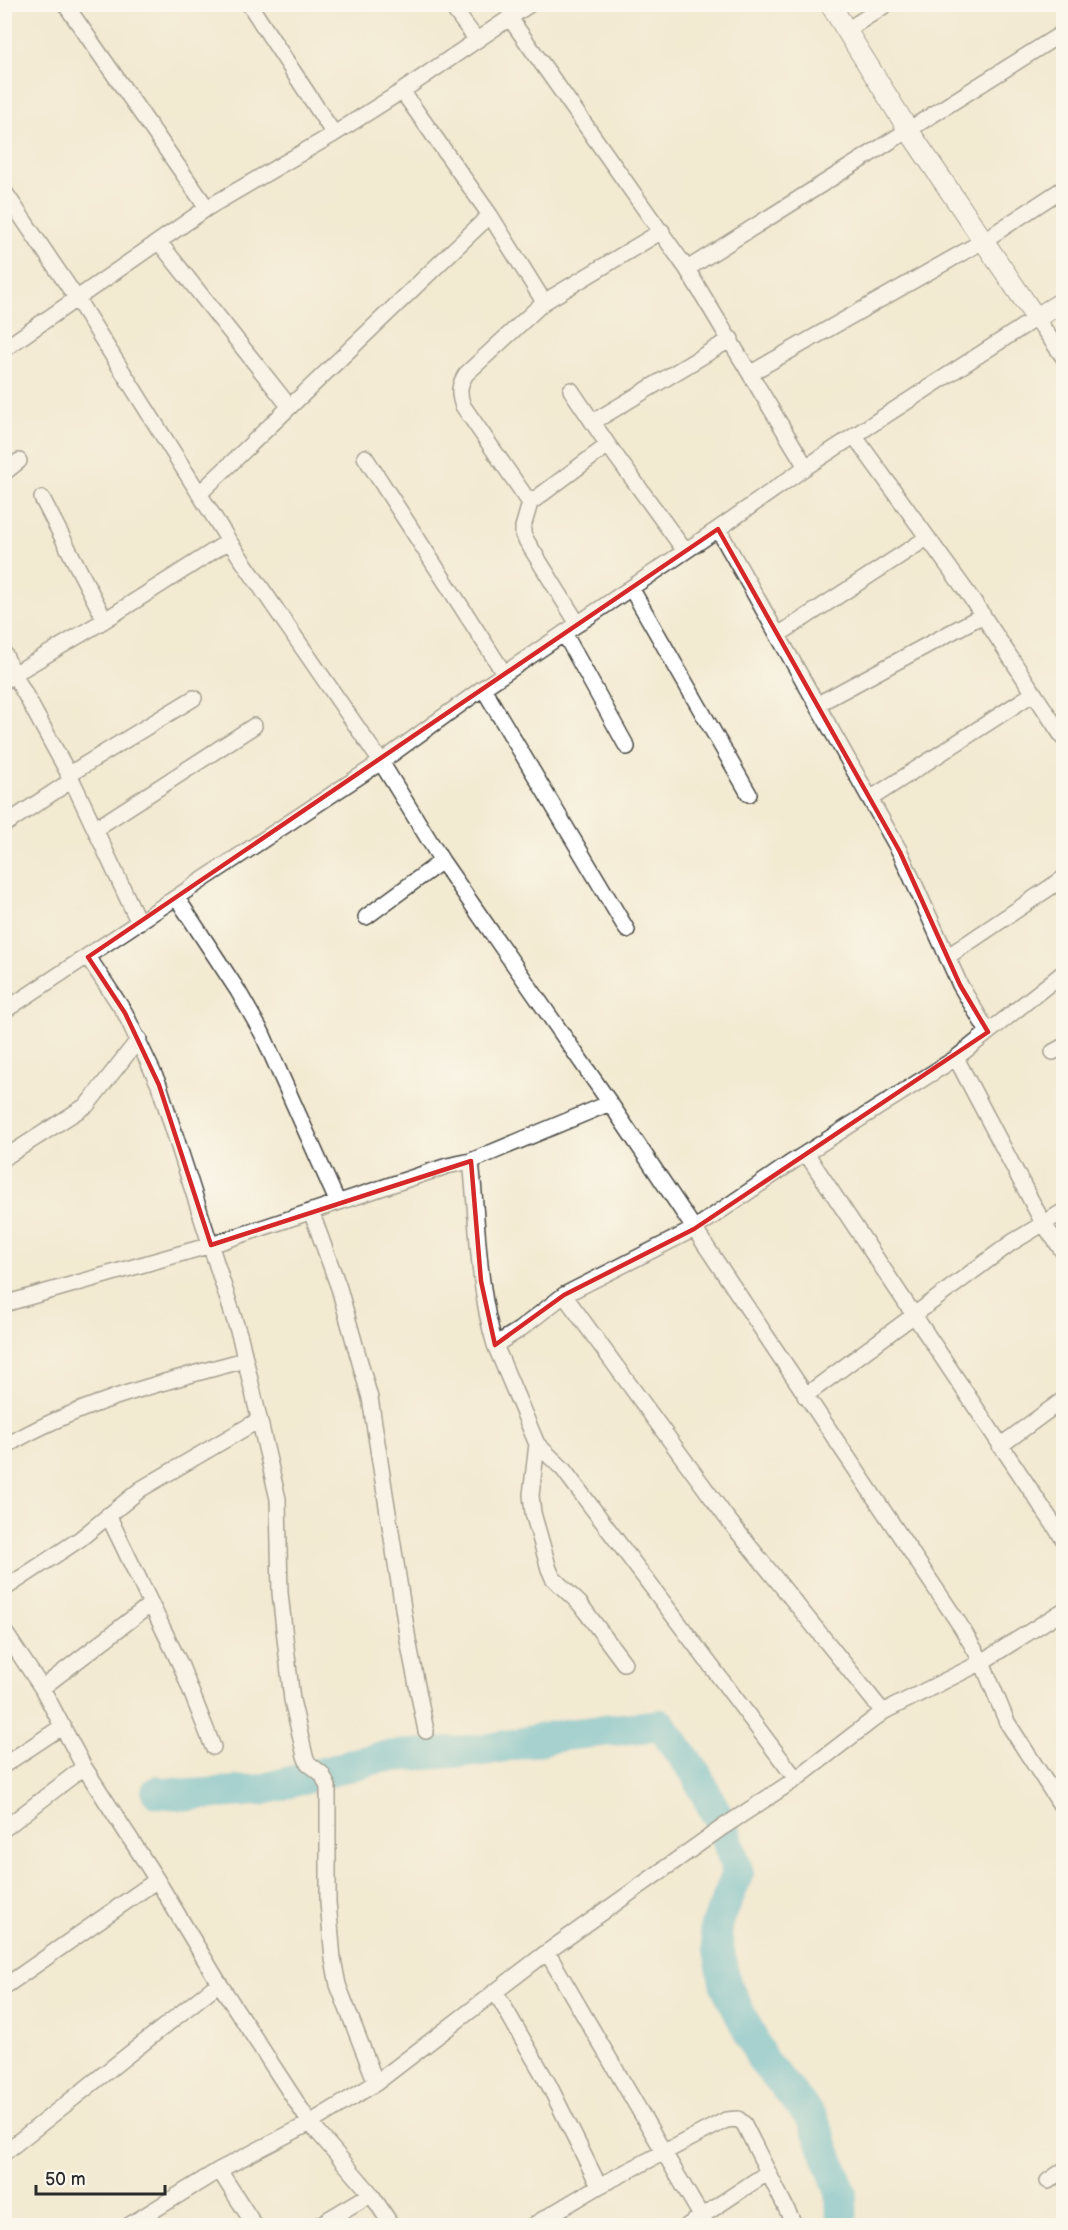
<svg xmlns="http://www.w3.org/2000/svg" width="1068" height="2230" viewBox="0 0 1068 2230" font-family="'Balsamiq Sans',sans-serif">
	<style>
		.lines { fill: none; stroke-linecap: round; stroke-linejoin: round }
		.river { stroke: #4cb4ca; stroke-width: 32 }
		.minor-casing { stroke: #494844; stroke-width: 18 }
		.tertiary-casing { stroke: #494844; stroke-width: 22 }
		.minor { stroke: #fff; stroke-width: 15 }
		.tertiary { stroke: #fff; stroke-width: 20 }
		.marked { fill: none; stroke: #d62828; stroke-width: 4.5; stroke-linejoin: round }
	</style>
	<rect width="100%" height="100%" fill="#fbf7ec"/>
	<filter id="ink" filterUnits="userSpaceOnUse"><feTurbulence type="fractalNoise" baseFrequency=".0167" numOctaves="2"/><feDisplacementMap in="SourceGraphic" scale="12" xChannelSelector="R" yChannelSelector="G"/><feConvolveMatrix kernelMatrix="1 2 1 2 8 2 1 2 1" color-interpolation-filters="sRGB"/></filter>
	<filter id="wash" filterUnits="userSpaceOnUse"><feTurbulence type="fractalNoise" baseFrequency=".008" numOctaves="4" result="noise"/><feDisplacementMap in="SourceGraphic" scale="24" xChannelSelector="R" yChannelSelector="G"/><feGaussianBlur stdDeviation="1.35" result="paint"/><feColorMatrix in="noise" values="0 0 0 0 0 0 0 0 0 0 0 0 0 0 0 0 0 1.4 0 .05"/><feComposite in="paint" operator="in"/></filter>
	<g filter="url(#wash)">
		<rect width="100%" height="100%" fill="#f3ead2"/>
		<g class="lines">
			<!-- river -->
			<path class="river" d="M157,1792L190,1795L261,1790L381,1757L484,1750L564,1735L661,1725L696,1774L723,1827L738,1873L715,1929L725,1983L763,2061L813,2119L841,2192L842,2226"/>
		</g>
	</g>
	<g filter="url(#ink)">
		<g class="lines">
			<defs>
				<path id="minor" d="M65,4L207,208
					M249,4L334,134
					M450,4L476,39
					M509,17L687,269L806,467
					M847,30L887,4
					M402,91L490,215L544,302
					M4,191L77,299L229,541L381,762L442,861L610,1103L960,1625L982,1662L1007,1722L1064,1810
					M159,242L289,406
					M687,269L1064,32
					M4,349L207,208L334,134L402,91L530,4
					M751,373L983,241L1064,188
					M571,390L608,445L685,551
					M593,422L731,339
					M855,437L974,602L1064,739
					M365,457L504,673
					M4,473L19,461
					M199,494L490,215
					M42,498L105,620
					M530,503L608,445
					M718,529L900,852L960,985L988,1032
					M631,588L749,794
					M578,624L523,535V527L530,503L463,406C458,393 459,385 466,374L544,302L662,231
					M564,633L627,747
					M778,635L927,538
					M4,653L14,674L105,620L229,541
					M4,681L14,674L72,780L139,923
					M483,688L627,930
					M818,704L983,615
					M68,775L194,698
					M870,799L1034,693
					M4,825L72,780
					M95,829L254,726
					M177,898L238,991L262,1033L337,1201
					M366,917L442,861
					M88,957L125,1013L159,1085L240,1337L278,1499L280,1593L292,1700L305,1756L308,1763L322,1774L328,1787V1902L333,1959L338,1985L376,2083
					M947,957L1064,878
					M4,1011L381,762L483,688L718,529L806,467L1036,318L1064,358
					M1053,1052L1064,1046
					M956,1058L1043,1223L1064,1253
					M806,1153L1064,1540
					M4,1158L87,1105L139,1039
					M471,1161C478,1223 477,1285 495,1345
					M311,1211L339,1288L370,1398L408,1640L426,1731
					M564,1295L726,1517L883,1712
					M4,1304L211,1245L447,1166L471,1161L610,1103
					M805,1396L1011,1243L1064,1211
					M537,1444L531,1495L533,1513L549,1569L553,1578L580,1604L624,1663
					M1000,1446L1064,1399
					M4,1447C77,1403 163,1382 245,1360
					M108,1515L181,1666L213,1747
					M4,1589L80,1539L141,1489L259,1420
					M4,1631L42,1688L84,1767L157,1880L219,1983L310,2123L371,2194L392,2226
					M42,1688L151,1604
					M4,1765L63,1726
					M796,1779L563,1469L537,1444L495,1345L519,1330L564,1295L694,1229L792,1162L956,1058L1064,972
					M4,1829L84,1767
					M547,1952L707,2226
					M4,1987L157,1880
					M495,1991L549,2085L599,2186
					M4,2153L219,1983
					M219,2170L255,2226
					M1048,2181L1064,2170
					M128,2226L219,2170L310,2123L376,2083L547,1952L723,1827L796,1779L883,1712L982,1662L1064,1610
					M317,2226L371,2194
					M532,2226L599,2186L726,2120L738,2119L744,2124L795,2226
					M687,2226L767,2173"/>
				<path id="tertiary" d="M830,4L909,131L1036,318L1064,301"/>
			</defs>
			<!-- minor casing -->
			<use href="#minor" class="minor-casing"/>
			<!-- tertiary casing -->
			<use href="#tertiary" class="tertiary-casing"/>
			<!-- minor -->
			<use href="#minor" class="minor"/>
			<!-- tertiary -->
			<use href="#tertiary" class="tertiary"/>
		</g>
	</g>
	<!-- marked area -->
	<path d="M0 0H1068V2230H0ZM718,529L900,852L960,985L988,1032L694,1229L564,1295L495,1345L481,1281L471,1161L211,1245L159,1085L125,1013L88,957Z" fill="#f3ead2" fill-opacity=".55" fill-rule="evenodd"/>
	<path class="marked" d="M718,529L900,852L960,985L988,1032L694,1229L564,1295L495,1345L481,1281L471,1161L211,1245L159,1085L125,1013L88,957Z"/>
	<!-- margin -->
	<rect width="1068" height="2230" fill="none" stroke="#fbf7ec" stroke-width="24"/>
	<!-- scale -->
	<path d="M36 2185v9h129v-9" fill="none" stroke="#2b2b2b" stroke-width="3"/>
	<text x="45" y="2185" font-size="18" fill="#2b2b2b" stroke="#fbf7ec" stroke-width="4.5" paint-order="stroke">50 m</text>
</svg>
